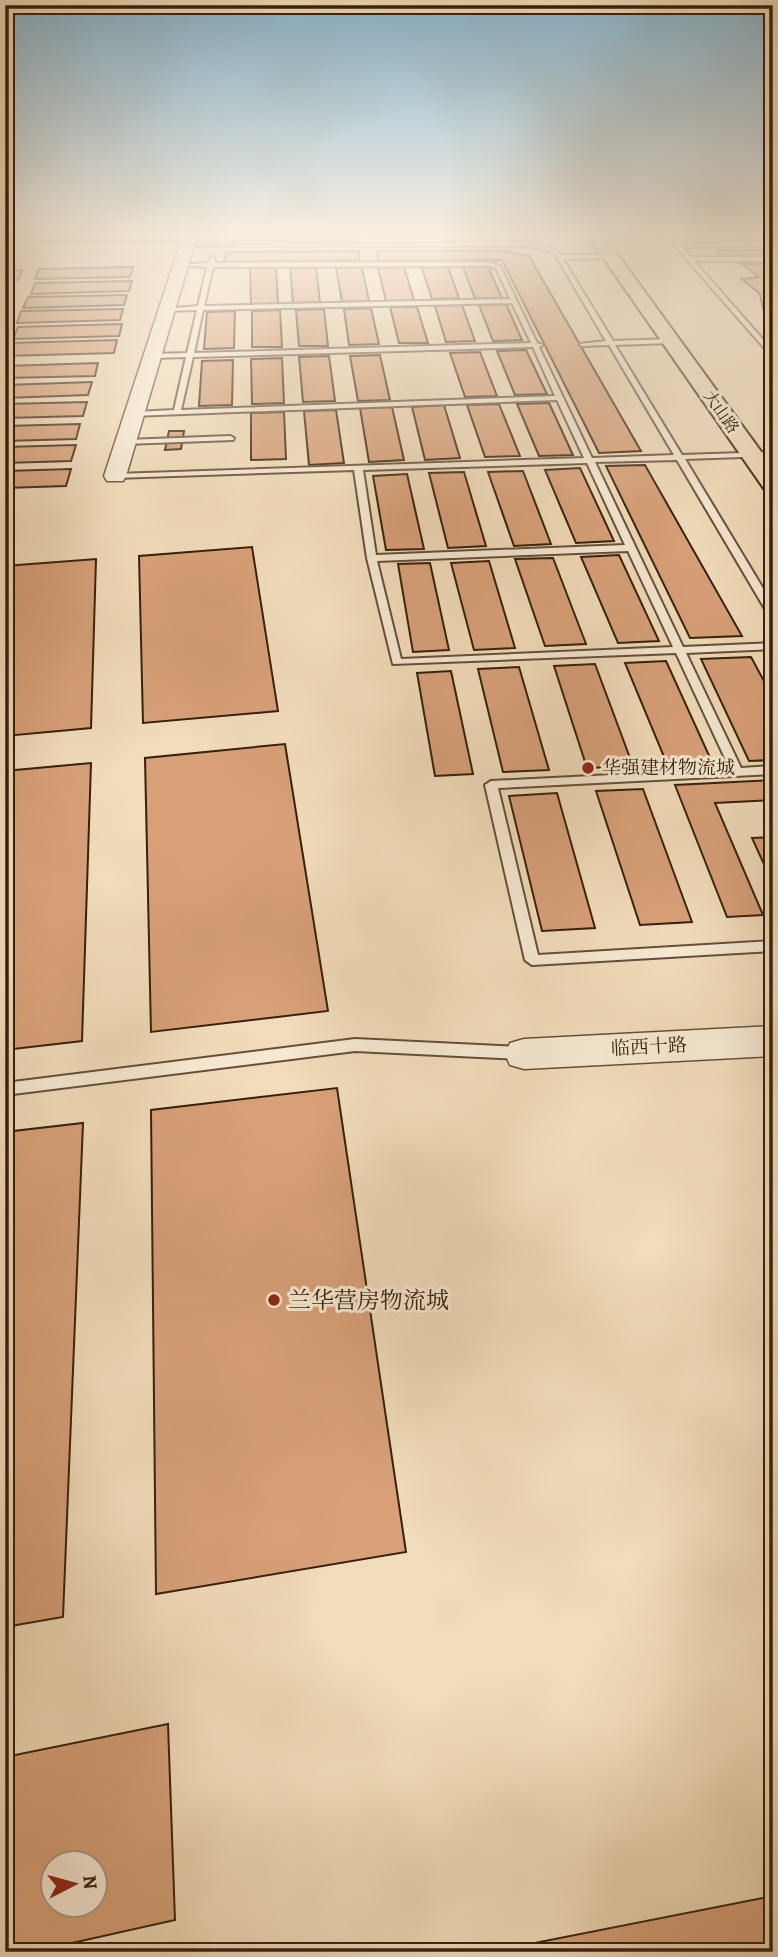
<svg xmlns="http://www.w3.org/2000/svg" width="778" height="1957" viewBox="0 0 778 1957" font-family="Alegreya,'Noto Serif SC',serif">
	<style>
		.building { fill: #d8a078; stroke: #36200f; stroke-width: 2; fill-rule: evenodd }
		.lines { fill: none; stroke-linecap: round; stroke-linejoin: round }
		.service-casing { stroke: #654f3a; stroke-width: 4 }
		.tertiary-casing { stroke: #654f3a; stroke-width: 3 }
		.primary-casing { stroke: #36200f; stroke-width: 4 }
		.service { fill: #f6e8d2; fill-rule: evenodd }
		.tertiary { fill: #f6e8d2; fill-rule: evenodd }
		.primary { fill: #f1dbb9; fill-rule: evenodd }
		.poi-dot { fill: #8f2418; stroke: #f6e8d2; stroke-width: 2.5 }
		.labels { text-anchor: middle; dominant-baseline: central; stroke-width: 6; stroke-linejoin: round; paint-order: stroke }
		.far-street-label { font-size: 16px; fill: #36200f; stroke: #f6e8d2 }
		.poi-label { font-size: 19px; fill: #36200f; stroke: #f6e8d2; text-anchor: start }
		.street-label { font-size: 19px; fill: #36200f; stroke: #f6e8d2 }
		.near-poi-label { font-size: 23px; fill: #36200f; stroke: #f6e8d2; text-anchor: start }
	</style>
	<rect width="100%" height="100%" fill="#f1dbb9"/>
	<filter id="stains"><feTurbulence type="fractalNoise" baseFrequency=".00286" numOctaves="4"/><feColorMatrix values="0 0 0 0 .2 0 0 0 0 .09 0 0 0 0 .02 0 0 0 .5 -.17"/></filter>
	<radialGradient id="worn" r=".72"><stop offset=".6" stop-color="#630" stop-opacity="0"/><stop offset="1" stop-color="#630" stop-opacity=".3"/></radialGradient>
	<!-- building -->
	<path class="building" d="M717,250H773V255H721Z
		M359,251V260L224,262L226,252Z
		M377,251H505L529,256L641,451L599,453L502,260L378,261Z
		M742,264H773V310L763,309L760,294L742,279L759,277Z
		M133,267L130,277L35,279L39,269Z
		M362,267L369,301L342,302L336,268Z
		M404,267L414,300L386,301L378,268Z
		M448,267L459,298L432,299L422,268Z
		M463,267H488L502,298H475Z
		M250,268H276L278,304H251Z
		M290,268H316L320,302L293,303Z
		M22,270L18,280H5V271Z
		M132,281L129,291L31,294L35,283Z
		M127,295L124,305L23,308L28,297Z
		M506,304L522,340L493,341L479,305Z
		M462,305L475,341L446,342L435,306Z
		M390,307H417L428,343H399Z
		M371,308L379,344L349,345L344,309Z
		M123,309L120,320L17,323L21,311Z
		M324,309L328,346H299L296,310Z
		M280,310L282,347H252V311Z
		M235,311L234,348L204,349L207,312Z
		M122,324L119,336L13,339L18,327Z
		M117,340L114,353L5,356L10,343Z
		M526,350L547,394L515,395L497,351Z
		M480,352L497,396L465,397L450,353Z
		M380,355L390,400L358,401L350,356Z
		M329,356L335,401L303,402L299,357Z
		M282,358L284,403L252,404L251,359Z
		M233,360L232,405L199,406L202,361Z
		M98,363L95,376L5,378V366Z
		M92,382L88,395L5,398V385Z
		M87,402L83,416L5,418V404Z
		M549,403L573,455L539,456L517,404Z
		M499,404L520,456L485,457L467,405Z
		M444,405L460,458L425,460L412,407Z
		M392,407L404,460L369,462L360,408Z
		M336,410L344,463L309,465L304,411Z
		M284,412L286,459L251,460V413Z
		M80,424L76,439L5,441V426Z
		M169,431H184L181,449L165,450Z
		M76,445L71,461L5,463V447Z
		M645,465L742,636L690,638L606,466Z
		M580,468L614,541L576,543L545,470Z
		M71,469L66,486L5,488V471Z
		M523,471L551,544L514,546L488,472Z
		M464,472L486,546L448,548L429,473Z
		M407,474L424,549L386,550L373,476Z
		M252,547L278,711L143,723L139,556Z
		M619,555L659,641L618,643L581,557Z
		M553,558L586,644L545,646L515,559Z
		M96,559L91,728L5,736V566Z
		M489,561L515,648L474,650L451,563Z
		M430,563L449,650L413,652L398,564Z
		M751,657L773,698V760L749,761L701,659Z
		M666,661L712,762L667,764L625,663Z
		M595,664L633,766L587,768L554,666Z
		M519,667L549,770L503,772L478,669Z
		M451,671L473,774L435,776L417,673Z
		M285,744L328,1011L151,1032L145,758Z
		M91,763L82,1041L5,1050V771Z
		M773,780V800L715,803L763,915L727,917L675,785Z
		M643,789L692,922L640,925L596,791Z
		M557,793L595,928L542,931L509,796Z
		M773,837V884L752,838Z
		M337,1088L406,1552L156,1594L151,1110Z
		M83,1123L63,1617L5,1627V1132Z
		M168,1724L175,1920L32,1952H5V1757ZM52,1862H94V1904H52Z
		M773,1896V1952H489Z"/>
	<g class="lines">
		<defs>
			<path id="service" d="M523,242C536,244 552,245 561,255H613L611,258L563,259L613,341L670,339L673,341L670,343L615,345L682,455L773,452V456L685,459L773,605V617L768,614L677,460L595,462L683,647L773,643V649L686,653L741,768L773,766V774L498,788L538,955L773,941V951L532,965L525,960L485,785L491,781L730,769L676,653L393,664L367,558L354,470L115,478L111,476L115,474L584,458L557,400L132,416L131,414L135,412L174,410L186,357L153,358L150,356L153,354L187,353L197,310L167,311L164,309L198,306L207,267L178,265L208,263L212,256L215,258L214,263L488,262L500,266L537,343L543,345L539,347L592,458L674,455L609,345L582,346L579,344L606,341L555,254L542,249L523,246H184ZM488,266L496,268L510,299L204,306L213,267ZM512,303L531,343L194,353L203,310ZM533,347L555,396L181,410L193,357ZM587,463L625,545L376,555L363,470ZM628,551L673,647L401,659L377,561Z
				M773,242V246L682,247L691,257H773V261H694L773,351V358L674,245Z
				M230,436L234,438L233,440L126,444L122,442L126,440Z
				M355,1039L523,1047L528,1049L530,1053L528,1057L523,1059L355,1051L5,1095V1083Z"/>
			<path id="tertiary" d="M183,235H197L126,476L123,481H107L104,476Z
				M773,1026V1056L524,1069L510,1065L505,1054L510,1043L524,1039Z"/>
			<path id="primary" d="M5,235H367L359,240H5Z
				M593,235H609L607,240L773,468V492L765,490L591,240Z"/>
		</defs>
		<!-- service casing -->
		<use href="#service" class="service-casing"/>
		<!-- tertiary casing -->
		<use href="#tertiary" class="tertiary-casing"/>
		<!-- primary casing -->
		<use href="#primary" class="primary-casing"/>
		<!-- service -->
		<use href="#service" class="service"/>
		<!-- tertiary -->
		<use href="#tertiary" class="tertiary"/>
		<!-- primary -->
		<use href="#primary" class="primary"/>
	</g>
	<!-- sky -->
	<linearGradient id="sky" x2="0" y2="1"><stop stop-color="#89b7d2"/><stop offset="0.46" stop-color="#f9efe0"/><stop offset="1" stop-color="#f9efe0" stop-opacity="0"/></linearGradient>
	<rect width="778" height="509" fill="url(#sky)"/>
	<!-- markers -->
	<g class="poi-dot">
		<circle cx="588" cy="768" r="7"/>
		<circle cx="274" cy="1300" r="7"/>
	</g>
	<g class="labels">
		<!-- far-street labels -->
		<g class="far-street-label">
			<text transform="translate(721 412) rotate(55)">大山路</text>
		</g>
		<!-- poi labels -->
		<g class="poi-label">
			<text x="602" y="768">华强建材物流城</text>
		</g>
		<!-- street labels -->
		<g class="street-label">
			<text transform="translate(649 1047) rotate(-3)">临西十路</text>
		</g>
		<!-- near-poi labels -->
		<g class="near-poi-label">
			<text x="288" y="1300">兰华营房物流城</text>
		</g>
	</g>
	<!-- margin -->
	<rect width="778" height="1957" fill="none" stroke="#f1dbb9" stroke-width="28"/>
	<rect x="7" y="7" width="764" height="1943" fill="none" stroke="#36200f" stroke-width="3.5"/>
	<rect x="14" y="14" width="750" height="1929" fill="none" stroke="#36200f" stroke-width="2"/>
	<!-- north arrow -->
	<g transform="translate(74 1884) rotate(84)"><circle r="33" fill="#f6e8d2" stroke="#a99884" stroke-width="2"/>
	<path d="M0-5L12 26L0 18L-12 26Z" fill="#8f2418"/>
	<text y="-10" font-size="19" font-weight="bold" text-anchor="middle" fill="#36200f">N</text>
	</g>
	<rect width="100%" height="100%" filter="url(#stains)"/>
	<rect width="100%" height="100%" fill="url(#worn)"/>
</svg>
